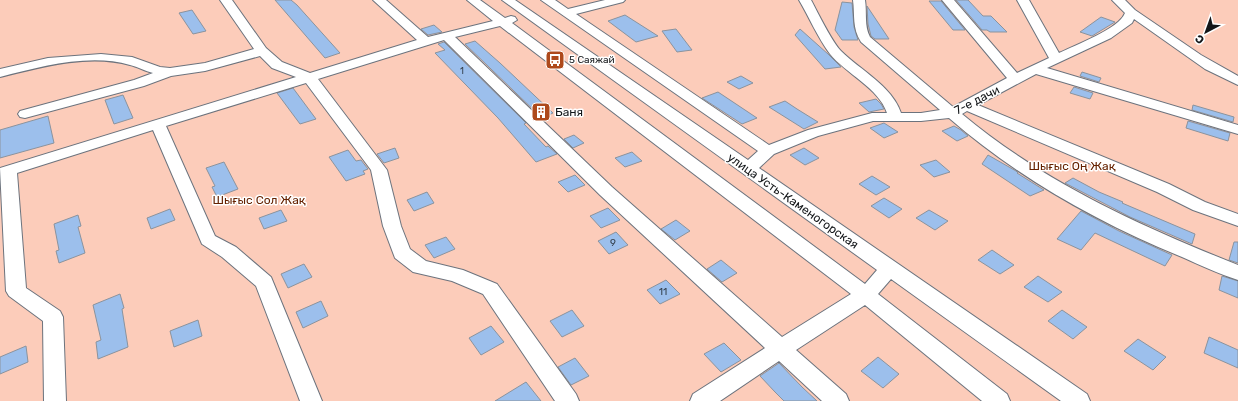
<svg xmlns="http://www.w3.org/2000/svg" width="1238" height="401" viewBox="0 0 1238 401" font-family="Rubik,sans-serif">
	<style>
		.green { fill: #fcccba }
		.building { fill: #9cbfec; stroke: #8b939d }
		.lines { fill: none; stroke-linecap: round; stroke-linejoin: round }
		.minor-casing { stroke: #6c737d; stroke-width: 2 }
		.minor { fill: #fff; fill-rule: evenodd }
		.labels { text-anchor: middle; dominant-baseline: central; stroke-width: 3; stroke-linejoin: round; paint-order: stroke }
		.far-number-label { font-size: 9px; fill: #34404d }
		.far-poi-label { font-size: 10px; fill: #121518; stroke: #fff; text-anchor: start }
		.number-label { font-size: 10px; fill: #34404d }
		.street-label { font-size: 12px; fill: #121518; stroke: #fff }
		.poi-label { font-size: 12px; fill: #121518; stroke: #fff; text-anchor: start }
		.park-label { font-size: 12px; fill: #652201; stroke: #fff }
	</style>
	<rect width="100%" height="100%" fill="#e4ecf7"/>
	<!-- green -->
	<path class="green" d="M0,0H1238V401H0Z"/>
	<!-- building -->
	<path class="building" d="M275,0H291L297,5L340,53L325,58Z
		M956,0H968L983,16H991L1007,32H990L987,30H982Z
		M929,1H941L965,30H953Z
		M842,2L852,3L854,27L858,40H842L835,30Z
		M867,6L889,39H875L871,36L868,24Z
		M192,10L206,31L193,34L179,13Z
		M625,15L658,36L636,42L608,21Z
		M1101,17L1115,22L1092,36L1080,32Z
		M434,25L442,32L428,35L421,29Z
		M676,29L692,50L677,52L662,31Z
		M800,29L828,54L841,67L825,69L795,35Z
		M475,41L500,63L553,113L542,118L465,44Z
		M444,42L526,123L524,124L546,147L548,146L557,154L536,162L498,118L435,53L445,50L438,44Z
		M1082,72L1101,78L1099,82L1080,76Z
		M741,76L753,83L739,89L727,82Z
		M1074,87L1093,93L1090,99L1070,93Z
		M293,88L316,119L300,124L277,93Z
		M718,92L757,118L742,124L702,98Z
		M123,95L133,118L114,124L105,100Z
		M876,99L881,104L884,109L869,112L859,103Z
		M785,101L797,109L818,122L804,129L769,107Z
		M1193,105L1234,117L1233,122L1192,110Z
		M48,116L54,143L0,158V130Z
		M1188,121L1230,133L1228,141L1186,128Z
		M884,123L898,132L884,138L870,128Z
		M954,126L961,130L968,136L957,141L942,131Z
		M574,135L584,143L573,148L564,139Z
		M395,148L399,158L384,163L377,154Z
		M804,148L819,158L805,165L790,155Z
		M348,150L356,161L361,160L368,169L363,171L365,174L346,181L329,157Z
		M632,152L642,161L625,167L615,158Z
		M988,155L1016,171L1018,173H1017L1044,190L1030,196L982,164Z
		M936,160L950,172L934,177L920,165Z
		M224,162L238,189L217,197L212,187L215,186L206,168Z
		M575,175L585,185L568,192L558,182Z
		M872,176L890,187L876,195L859,184Z
		M1073,178L1099,192L1123,202L1122,203L1195,234L1192,244L1130,217L1065,183Z
		M427,192L434,203L414,211L407,200Z
		M884,198L902,209L889,218L871,206Z
		M608,208L620,220L601,228L590,216Z
		M170,209L175,220L151,229L147,218Z
		M281,210L287,221L264,229L259,218Z
		M929,210L948,221L935,230L916,218Z
		M1081,211L1119,231L1172,255L1165,266L1095,233L1081,250L1057,239Z
		M78,215L81,226L78,227L85,253L59,263L56,251L59,250L54,224Z
		M676,220L690,231L675,240L661,229Z
		M616,232L628,245L609,254L598,241Z
		M446,237L455,249L434,258L425,245Z
		M1234,242H1238V263L1229,260Z
		M992,250L1014,265L1000,274L978,260Z
		M721,260L737,273L722,282L707,269Z
		M304,264L312,277L288,288L281,274Z
		M1038,276L1062,292L1048,302L1024,287Z
		M1222,276L1238,281V298L1219,290Z
		M666,280L680,294L660,304L647,290Z
		M120,294L124,308L122,309L128,347L98,359L96,342L101,340L93,305Z
		M321,301L328,316L303,328L296,312Z
		M572,310L584,326L562,337L550,321Z
		M1062,310L1087,327L1073,339L1048,321Z
		M198,320L202,336L174,347L170,331Z
		M491,326L504,342L481,355L469,338Z
		M1209,337L1238,350V368L1204,353Z
		M1138,339L1166,357L1153,370L1124,351Z
		M724,343L741,360L721,372L704,354Z
		M26,346L28,362L0,374V357Z
		M878,357L899,374L883,388L861,371Z
		M575,358L589,376L571,385L558,367Z
		M779,363L802,387L817,401H784L775,392L760,376Z
		M526,382L541,401H495Z"/>
	<g class="lines">
		<defs>
			<path id="minor" d="M220,0H232L266,48L282,62L310,73L417,40L373,0H386L428,37L493,21L467,0H480L505,18L511,16L515,17L517,20L512,23L865,284L877,270L502,0H515L748,160L758,151L541,0H555L568,9L605,0H625L623,2L576,14L769,145L808,130L872,113H887C879,88 845,73 830,54C818,38 809,17 799,0H811C818,13 832,42 841,51C860,70 892,86 901,113H921L940,110L861,42C852,28 855,15 853,0H865C867,13 864,26 870,37L953,107L1007,78L942,0H954L1017,73L1049,58L1017,0H1029L1059,53C1075,45 1119,29 1125,13L1112,0H1125L1135,10L1201,55L1238,76V85L1205,69L1134,19L1132,23L1111,38L1047,68L1238,125V134L1036,74L978,105L1169,184L1205,202L1238,214V226L1193,210L1157,192L967,111L962,114C1043,182 1140,226 1238,265V280C1219,274 1200,265 1182,257C1098,223 1017,177 949,118L921,121H873L818,136L774,154L759,168L1087,394L1090,401H1061L891,279L878,294L1007,394L1010,401H982L865,305L796,350L846,394L849,401H822L779,361L720,401H690L693,394L765,348L600,195L444,40L318,79L387,170L401,226L410,249L426,261L463,270L497,284L576,394L579,401H555L483,294L452,281L413,272L395,258L383,226L371,170L306,83L166,126L215,236L236,247L271,277L322,401H300L256,286L222,257L202,244L153,130L17,173L26,288L60,311L63,317L66,401H44L43,321L9,296L6,291L0,168L296,77L272,68L260,56L205,71L171,76L144,86L25,118L20,117L18,114L20,111L134,80L153,73C145,71 138,67 130,65C89,53 40,67 0,77V69L48,58L101,54L132,57L160,67L170,68L205,63L254,49ZM500,26L851,294L782,337L612,187L455,37Z"/>
		</defs>
		<!-- minor casing -->
		<use href="#minor" class="minor-casing"/>
		<!-- minor -->
		<use href="#minor" class="minor"/>
	</g>
	<!-- icons -->
	<defs>
		<symbol id="bus-square" viewBox="-11 -11 22 22"><rect x="-9" y="-9" width="18" height="18" rx="4" fill="#ae491b" stroke="#fff"/><path d="M-5-6H5V4H4V6H2V4H-2V6H-4V4H-5ZM-3.5-4V0h7V-4ZM-3.5 1.2v1.5H-2V1.2ZM2 1.2v1.5H3.5V1.2Z" fill="#fff"/></symbol>
		<symbol id="building-square" viewBox="-11 -11 22 22"><rect x="-9" y="-9" width="18" height="18" rx="4" fill="#ae491b" stroke="#fff"/><path d="M-4-6H4V6H1V3H-1V6H-4ZM-2.5-4.3h1.7v1.8h-1.7ZM.8-4.3h1.7v1.8H.8ZM-2.5-1h1.7V.8h-1.7ZM.8-1h1.7V.8H.8Z" fill="#fff"/></symbol>
	</defs>
	<g fill-rule="evenodd">
		<use href="#bus-square" x="544" y="49" width="22" height="22"/>
		<use href="#building-square" x="530" y="101" width="22" height="22"/>
	</g>
	<g class="labels">
		<!-- far-number labels -->
		<g class="far-number-label">
			<text x="462" y="71">1</text>
		</g>
		<!-- far-poi labels -->
		<g class="far-poi-label">
			<text x="569" y="60">5 Саяжай</text>
		</g>
		<!-- number labels -->
		<g class="number-label">
			<text x="613" y="243">9</text>
			<text x="663" y="292">11</text>
		</g>
		<!-- street labels -->
		<g class="street-label">
			<text transform="translate(977 100) rotate(-27)">7-е дачи</text>
			<text transform="translate(793 201) rotate(35)">улица Усть-Каменогорская</text>
		</g>
		<!-- poi labels -->
		<g class="poi-label">
			<text x="555" y="112">Баня</text>
		</g>
		<!-- park labels -->
		<g class="park-label">
			<text x="1072" y="166">Шығыс Оң Жақ</text>
			<text x="259" y="200">Шығыс Сол Жақ</text>
		</g>
	</g>
	<!-- north arrow -->
	<g transform="translate(1206 32) rotate(221)" stroke="#ffffff" stroke-width="3" paint-order="stroke">
	<path d="M0-3L7 15L0 10L-7 15Z" fill="#121518"/>
	<text y="-6" font-size="11" font-weight="bold" text-anchor="middle" fill="#121518">С</text>
	</g>
</svg>
